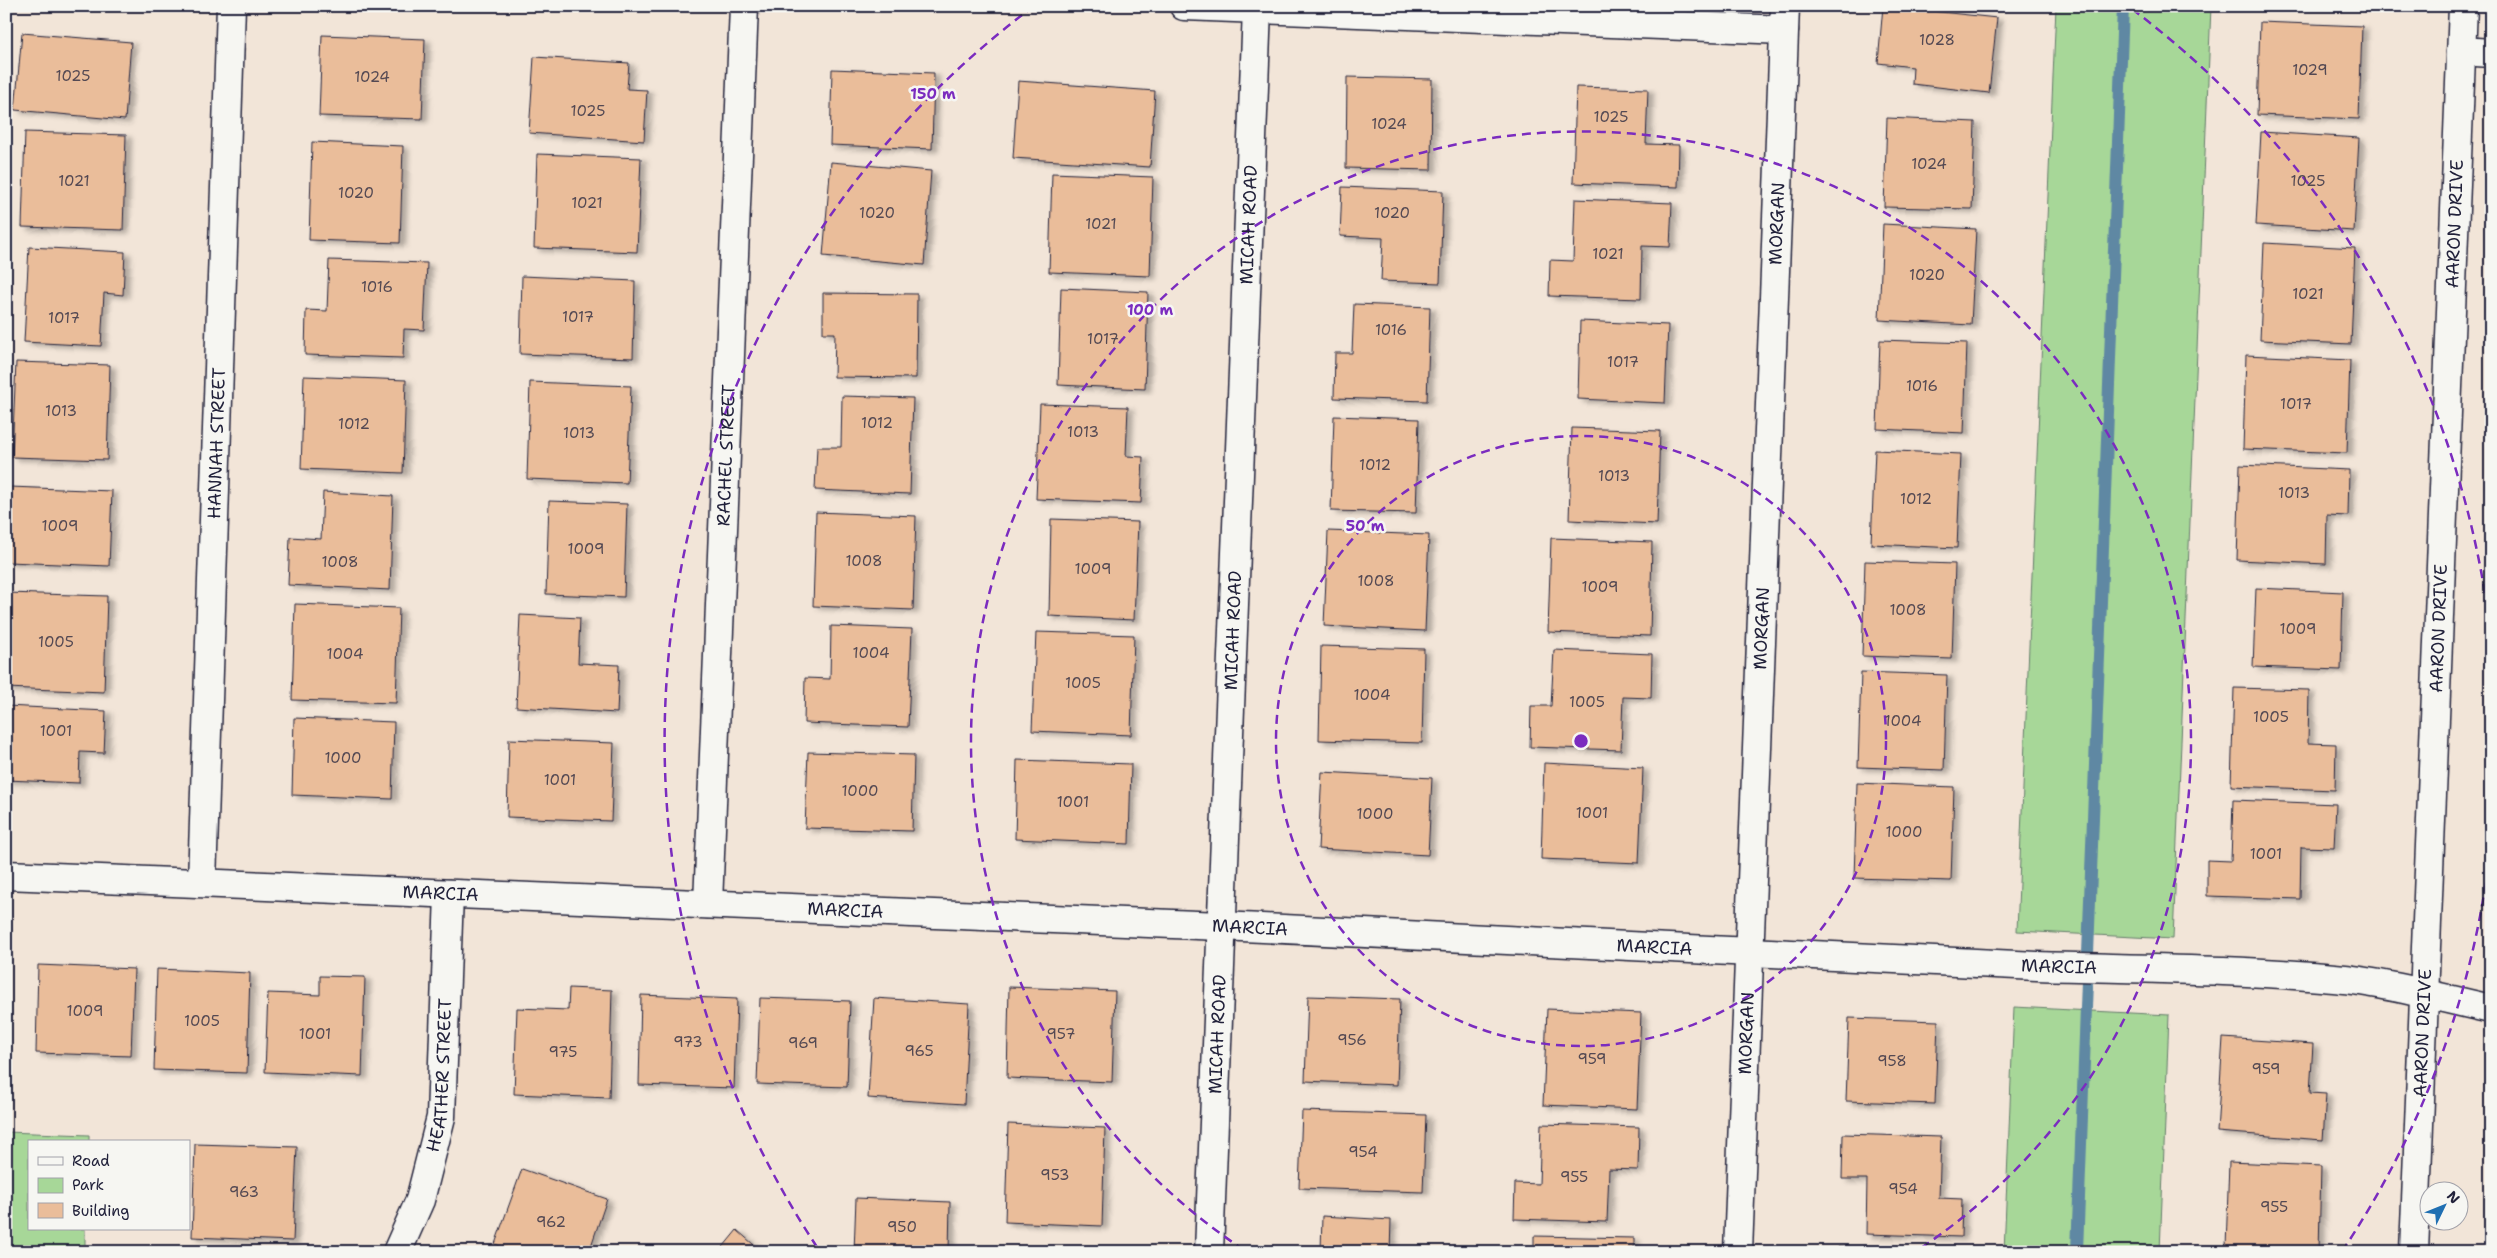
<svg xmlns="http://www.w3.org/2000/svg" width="2497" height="1258" viewBox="0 0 2497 1258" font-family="'Shantell Sans',sans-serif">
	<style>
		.green { fill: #a7d798; stroke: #647c6a }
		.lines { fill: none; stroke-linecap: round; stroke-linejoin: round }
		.stream { stroke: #5f88a3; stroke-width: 12 }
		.building { fill: #eabd9a; stroke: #22223b; filter: url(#shadow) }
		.minor-casing { stroke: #22223b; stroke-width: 31 }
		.minor { stroke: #f6f6f2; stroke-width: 28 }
		.ring { fill: none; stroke: #7b2cbf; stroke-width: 2.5; stroke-dasharray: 9 6 }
		.labels { text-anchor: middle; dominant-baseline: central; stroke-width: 5; stroke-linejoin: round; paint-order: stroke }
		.number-label { font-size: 15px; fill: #544953 }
		.street-label { font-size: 18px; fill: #22223b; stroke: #f6f6f2 }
		.centre { fill: #7b2cbf; stroke: #f6f6f2; stroke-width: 2.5 }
		.ring-label { font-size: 15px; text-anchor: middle; font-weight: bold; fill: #7b2cbf; stroke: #f6f6f2; stroke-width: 5; stroke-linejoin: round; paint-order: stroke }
	</style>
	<defs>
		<filter id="shadow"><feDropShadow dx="5.5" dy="3" stdDeviation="2.5" flood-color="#0004"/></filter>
	</defs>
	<rect width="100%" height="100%" fill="#f2e5d8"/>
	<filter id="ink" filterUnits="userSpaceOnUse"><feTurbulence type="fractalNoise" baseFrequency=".02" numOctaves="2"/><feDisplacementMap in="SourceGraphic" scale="10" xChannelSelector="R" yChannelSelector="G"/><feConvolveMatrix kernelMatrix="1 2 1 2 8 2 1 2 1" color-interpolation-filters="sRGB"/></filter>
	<g filter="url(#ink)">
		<!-- green -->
		<path class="green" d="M2056,6H2211L2173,939L2017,931Z
			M2014,1007L2169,1015L2160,1252H2004Z
			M6,1132L89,1135V1142H29V1229H85V1252H7Z"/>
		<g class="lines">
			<!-- stream -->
			<path class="stream" d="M2077,1252L2123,6"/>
		</g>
		<!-- building -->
		<path class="building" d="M1883,6L1997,18L1989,93L1912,84L1913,67L1878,63Z
			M2260,22L2362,26L2359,119L2257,115Z
			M22,33L131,42L125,120L15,110Z
			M322,35L425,39L422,119L319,116Z
			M534,57L629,63L627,89L647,90L644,141L529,133Z
			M832,69L934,73L932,149L830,145Z
			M1347,77L1432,79L1431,170L1346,168Z
			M1018,81L1155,91L1150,167L1013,158Z
			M1576,87L1648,89L1646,144L1679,145L1678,187L1573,183Z
			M1887,118L1975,122L1972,209L1884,207Z
			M25,132L126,135L123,230L22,227Z
			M2261,132L2359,138L2354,231L2256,225Z
			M312,142L403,146L400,243L309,240Z
			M537,154L641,158L637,252L534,248Z
			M831,162L931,171L924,265L823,256Z
			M1052,173L1153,177L1150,276L1049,272Z
			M1342,187L1443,191L1440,283L1381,281L1383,238L1340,236Z
			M1575,199L1672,203L1670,247L1642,246L1641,299L1549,296L1550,260L1573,261Z
			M1883,224L1976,229L1971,325L1879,320Z
			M2264,243L2355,248L2351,344L2260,340Z
			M29,247L125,252L123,295L104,293L101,346L24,342Z
			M329,260L427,263L424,330L404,329L403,358L305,355L306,310L327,311Z
			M522,276L635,281L633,358L520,354Z
			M1061,288L1148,292L1145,389L1058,385Z
			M823,293L917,294L916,378L834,377L835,333H823Z
			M1354,304L1430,307L1427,401L1334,398L1335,353H1352Z
			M1580,321L1668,325L1665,403L1578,399Z
			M1880,340L1967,343L1964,433L1877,429Z
			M2246,355L2350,360L2347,453L2243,449Z
			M16,362L110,365L107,460L12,457Z
			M304,376L406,380L403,473L301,469Z
			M530,382L631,386L627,483L527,479Z
			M842,396L913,398L910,494L815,490L817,447H841Z
			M1040,404L1128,407L1126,456L1143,457L1141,503L1036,499Z
			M1334,416L1419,419L1416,513L1331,511Z
			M1572,428L1660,431L1657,524L1569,520Z
			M1875,450L1961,454L1957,548L1871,544Z
			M2240,465L2349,470L2348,516L2327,515L2326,564L2237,560Z
			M10,487L112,491L109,566L8,562Z
			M323,492L393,496L390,590L288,585L290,537L321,539Z
			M549,501L627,504L624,597L546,594Z
			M816,512L916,516L913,610L813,606Z
			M1051,519L1138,522L1134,620L1049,616Z
			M1328,531L1429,535L1425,631L1324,626Z
			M1551,538L1652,542L1650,636L1548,632Z
			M1865,561L1955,564L1952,659L1862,656Z
			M2256,588L2343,592L2341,670L2253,667Z
			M6,593L107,596L104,692L6,688Z
			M295,604L399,608L396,703L292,700Z
			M520,615L580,618L578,663L619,665L617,713L516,707Z
			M831,626L912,629L908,727L804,723L805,678L830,679Z
			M1036,632L1134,635L1131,735L1032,731Z
			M1321,646L1424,649L1422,743L1319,740Z
			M1554,650L1652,654L1651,698L1623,697L1621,750L1530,747L1531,706H1551Z
			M1861,672L1947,675L1944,770L1858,767Z
			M2234,688L2309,690L2308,743L2336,744L2335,790L2231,786Z
			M6,706L106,711L104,753L80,752L79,783L6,780Z
			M294,718L394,722L392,799L292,795Z
			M509,739L614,743L611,821L507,817Z
			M808,752L914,755L912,831L805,828Z
			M1017,760L1131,764L1129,844L1015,839Z
			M1544,763L1643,768L1639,863L1541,859Z
			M1322,772L1432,778L1428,855L1318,849Z
			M1857,783L1954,787L1951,881L1854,878Z
			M2233,800L2336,804L2334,848L2301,847L2300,899L2207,896V860L2231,861Z
			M38,965L134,969L131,1056L36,1053Z
			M157,969L250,973L247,1073L154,1070Z
			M320,976L365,977L362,1076L265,1072L268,993L320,995Z
			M1009,987L1115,991L1112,1082L1007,1078Z
			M569,988L612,990L609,1098L514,1094L517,1008L568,1010Z
			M641,995L737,999L734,1088L639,1085Z
			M1308,996L1400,999L1397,1085L1305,1081Z
			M760,998L850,1001L847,1087L757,1084Z
			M874,998L969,1004L964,1104L868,1098Z
			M1547,1009L1641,1013L1637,1109L1543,1105Z
			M1849,1018L1938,1021L1935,1104L1846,1101Z
			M2223,1038L2313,1044L2310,1093L2326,1094L2323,1140L2217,1132Z
			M1302,1111L1426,1115L1423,1192L1299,1188Z
			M1008,1124L1105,1128L1102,1226L1005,1222Z
			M1541,1124L1639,1127L1638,1170L1609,1169L1607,1222L1514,1219L1515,1183L1539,1184Z
			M1843,1134L1941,1137L1939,1198L1962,1199L1961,1237L1866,1234L1867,1179H1842Z
			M195,1144L297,1147L293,1241L192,1237Z
			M2229,1162L2321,1166L2319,1251L2226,1248Z
			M522,1169L607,1199L589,1252H516L495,1244Z
			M856,1198L950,1202L949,1252H854Z
			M1322,1216L1391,1220L1390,1252H1321Z
			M737,1230L762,1252H719Z
			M1534,1236L1634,1238V1252H1534Z
			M1838,1247L1926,1250V1252H1838Z"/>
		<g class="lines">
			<defs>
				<g id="minor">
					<path d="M1184,6L1784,30"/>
					<path d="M2461,51L2491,53"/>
					<path id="s1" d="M6,875L1221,926L2037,966C2136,969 2236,969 2334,978C2385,982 2441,998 2491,1009"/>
					<path id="s2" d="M202,882L231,6"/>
					<path id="s3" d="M708,904L744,6"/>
					<path id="s4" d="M397,1252L420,1200L441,1117L449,894"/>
					<path id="s5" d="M1209,1252L1257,9"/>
					<path id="s6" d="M1738,1252L1785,6"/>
					<path id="s7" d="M2414,1252L2463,6"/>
				</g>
			</defs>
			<!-- minor casing -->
			<use href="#minor" class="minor-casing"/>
			<!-- minor -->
			<use href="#minor" class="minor"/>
		</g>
	</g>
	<!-- distance rings -->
	<g class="ring">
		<circle cx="1581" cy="741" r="305"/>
		<path d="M1244 1250A610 610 0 1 1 1918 1250"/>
		<path d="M2490 853A916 916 0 0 1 2345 1247M817 1247A916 916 0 0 1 1030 9M2132 9A916 916 0 0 1 2490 629"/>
	</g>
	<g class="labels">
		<!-- number labels -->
		<g class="number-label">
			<text x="1937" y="40">1028</text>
			<text x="2310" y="70">1029</text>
			<text x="73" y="76">1025</text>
			<text x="372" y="77">1024</text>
			<text x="588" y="111">1025</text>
			<text x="1611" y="117">1025</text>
			<text x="1389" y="124">1024</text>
			<text x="1929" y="164">1024</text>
			<text x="74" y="181">1021</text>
			<text x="2308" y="181">1025</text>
			<text x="356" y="193">1020</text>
			<text x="587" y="203">1021</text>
			<text x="877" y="213">1020</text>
			<text x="1392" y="213">1020</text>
			<text x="1101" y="224">1021</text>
			<text x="1608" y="254">1021</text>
			<text x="1927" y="275">1020</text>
			<text x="377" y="287">1016</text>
			<text x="2308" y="294">1021</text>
			<text x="578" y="317">1017</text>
			<text x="64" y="318">1017</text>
			<text x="1391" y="330">1016</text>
			<text x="1103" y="339">1017</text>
			<text x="1623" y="362">1017</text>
			<text x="1922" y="386">1016</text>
			<text x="2296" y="404">1017</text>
			<text x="61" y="411">1013</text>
			<text x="877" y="423">1012</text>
			<text x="354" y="424">1012</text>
			<text x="1083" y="432">1013</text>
			<text x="579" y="433">1013</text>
			<text x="1375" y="465">1012</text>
			<text x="1614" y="476">1013</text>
			<text x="2294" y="493">1013</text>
			<text x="1916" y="499">1012</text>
			<text x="60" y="526">1009</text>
			<text x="586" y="549">1009</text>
			<text x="864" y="561">1008</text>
			<text x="340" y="562">1008</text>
			<text x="1093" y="569">1009</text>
			<text x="1376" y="581">1008</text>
			<text x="1600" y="587">1009</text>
			<text x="1908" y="610">1008</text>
			<text x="2298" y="629">1009</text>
			<text x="56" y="642">1005</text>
			<text x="871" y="653">1004</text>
			<text x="345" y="654">1004</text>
			<text x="1083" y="683">1005</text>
			<text x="1372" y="695">1004</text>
			<text x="1587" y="702">1005</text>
			<text x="2271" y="717">1005</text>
			<text x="1903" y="721">1004</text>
			<text x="56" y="731">1001</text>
			<text x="343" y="758">1000</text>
			<text x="560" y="780">1001</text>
			<text x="860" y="791">1000</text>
			<text x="1073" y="802">1001</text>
			<text x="1592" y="813">1001</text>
			<text x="1375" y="814">1000</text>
			<text x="1904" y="832">1000</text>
			<text x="2266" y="854">1001</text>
			<text x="85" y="1011">1009</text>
			<text x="202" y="1021">1005</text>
			<text x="315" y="1034">1001</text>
			<text x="1061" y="1034">957</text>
			<text x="1352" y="1040">956</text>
			<text x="688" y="1042">973</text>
			<text x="803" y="1043">969</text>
			<text x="919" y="1051">965</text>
			<text x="563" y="1052">975</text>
			<text x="1592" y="1059">959</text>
			<text x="1892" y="1061">958</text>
			<text x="2266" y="1069">959</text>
			<text x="1363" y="1152">954</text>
			<text x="1055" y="1175">953</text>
			<text x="1574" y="1177">955</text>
			<text x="1903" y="1189">954</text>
			<text x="244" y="1192">963</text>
			<text x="2274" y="1207">955</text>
			<text x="551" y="1222">962</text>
			<text x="902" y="1227">950</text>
		</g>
		<!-- street labels -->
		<g class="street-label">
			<text stroke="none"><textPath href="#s6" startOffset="1029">MORGAN</textPath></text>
			<text stroke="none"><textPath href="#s7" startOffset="1029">AARON DRIVE</textPath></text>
			<text stroke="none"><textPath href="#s5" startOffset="1028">MICAH ROAD</textPath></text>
			<text stroke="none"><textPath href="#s2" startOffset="439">HANNAH STREET</textPath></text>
			<text stroke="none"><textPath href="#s3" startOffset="449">RACHEL STREET</textPath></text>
			<text stroke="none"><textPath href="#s6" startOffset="624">MORGAN</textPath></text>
			<text stroke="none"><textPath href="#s7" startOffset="624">AARON DRIVE</textPath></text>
			<text stroke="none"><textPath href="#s5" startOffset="622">MICAH ROAD</textPath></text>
			<text stroke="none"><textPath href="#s1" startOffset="435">MARCIA</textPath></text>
			<text stroke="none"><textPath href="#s1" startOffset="840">MARCIA</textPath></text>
			<text stroke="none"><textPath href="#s1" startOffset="1245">MARCIA</textPath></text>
			<text stroke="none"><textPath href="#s1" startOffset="1650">MARCIA</textPath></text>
			<text stroke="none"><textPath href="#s1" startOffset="2055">MARCIA</textPath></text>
			<text stroke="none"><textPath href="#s6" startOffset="219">MORGAN</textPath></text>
			<text stroke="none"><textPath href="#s7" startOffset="219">AARON DRIVE</textPath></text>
			<text stroke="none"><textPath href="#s5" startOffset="218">MICAH ROAD</textPath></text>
			<text stroke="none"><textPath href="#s4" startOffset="184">HEATHER STREET</textPath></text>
		</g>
	</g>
	<circle cx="1581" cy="741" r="8" class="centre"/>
	<g class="ring-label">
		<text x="933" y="99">150 m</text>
		<text x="1150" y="315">100 m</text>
		<text x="1365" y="531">50 m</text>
	</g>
	<!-- margin -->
	<rect width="2497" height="1258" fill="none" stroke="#f6f6f2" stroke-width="25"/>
	<rect x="12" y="12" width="2472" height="1233" fill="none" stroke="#22223b" stroke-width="2" filter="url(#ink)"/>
	<!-- legend -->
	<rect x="28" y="1140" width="162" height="90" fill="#f6f6f2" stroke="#a1a1a9"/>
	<rect x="38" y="1157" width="25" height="8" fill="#f6f6f2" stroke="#a1a1a9"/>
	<text x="72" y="1166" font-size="15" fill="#22223b">Road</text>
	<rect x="38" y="1178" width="25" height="15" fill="#a7d798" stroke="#a1a1a9"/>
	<text x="72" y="1190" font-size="15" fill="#22223b">Park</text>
	<rect x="38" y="1203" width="25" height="15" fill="#eabd9a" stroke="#a1a1a9"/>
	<text x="72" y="1216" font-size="15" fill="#22223b">Building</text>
	<!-- north arrow -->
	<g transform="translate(2444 1206) rotate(47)"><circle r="24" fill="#f6f6f2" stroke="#a1a1a9"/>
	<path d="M0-4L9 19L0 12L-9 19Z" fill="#1f6fb2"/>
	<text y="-8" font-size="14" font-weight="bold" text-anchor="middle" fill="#22223b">N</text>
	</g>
</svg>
